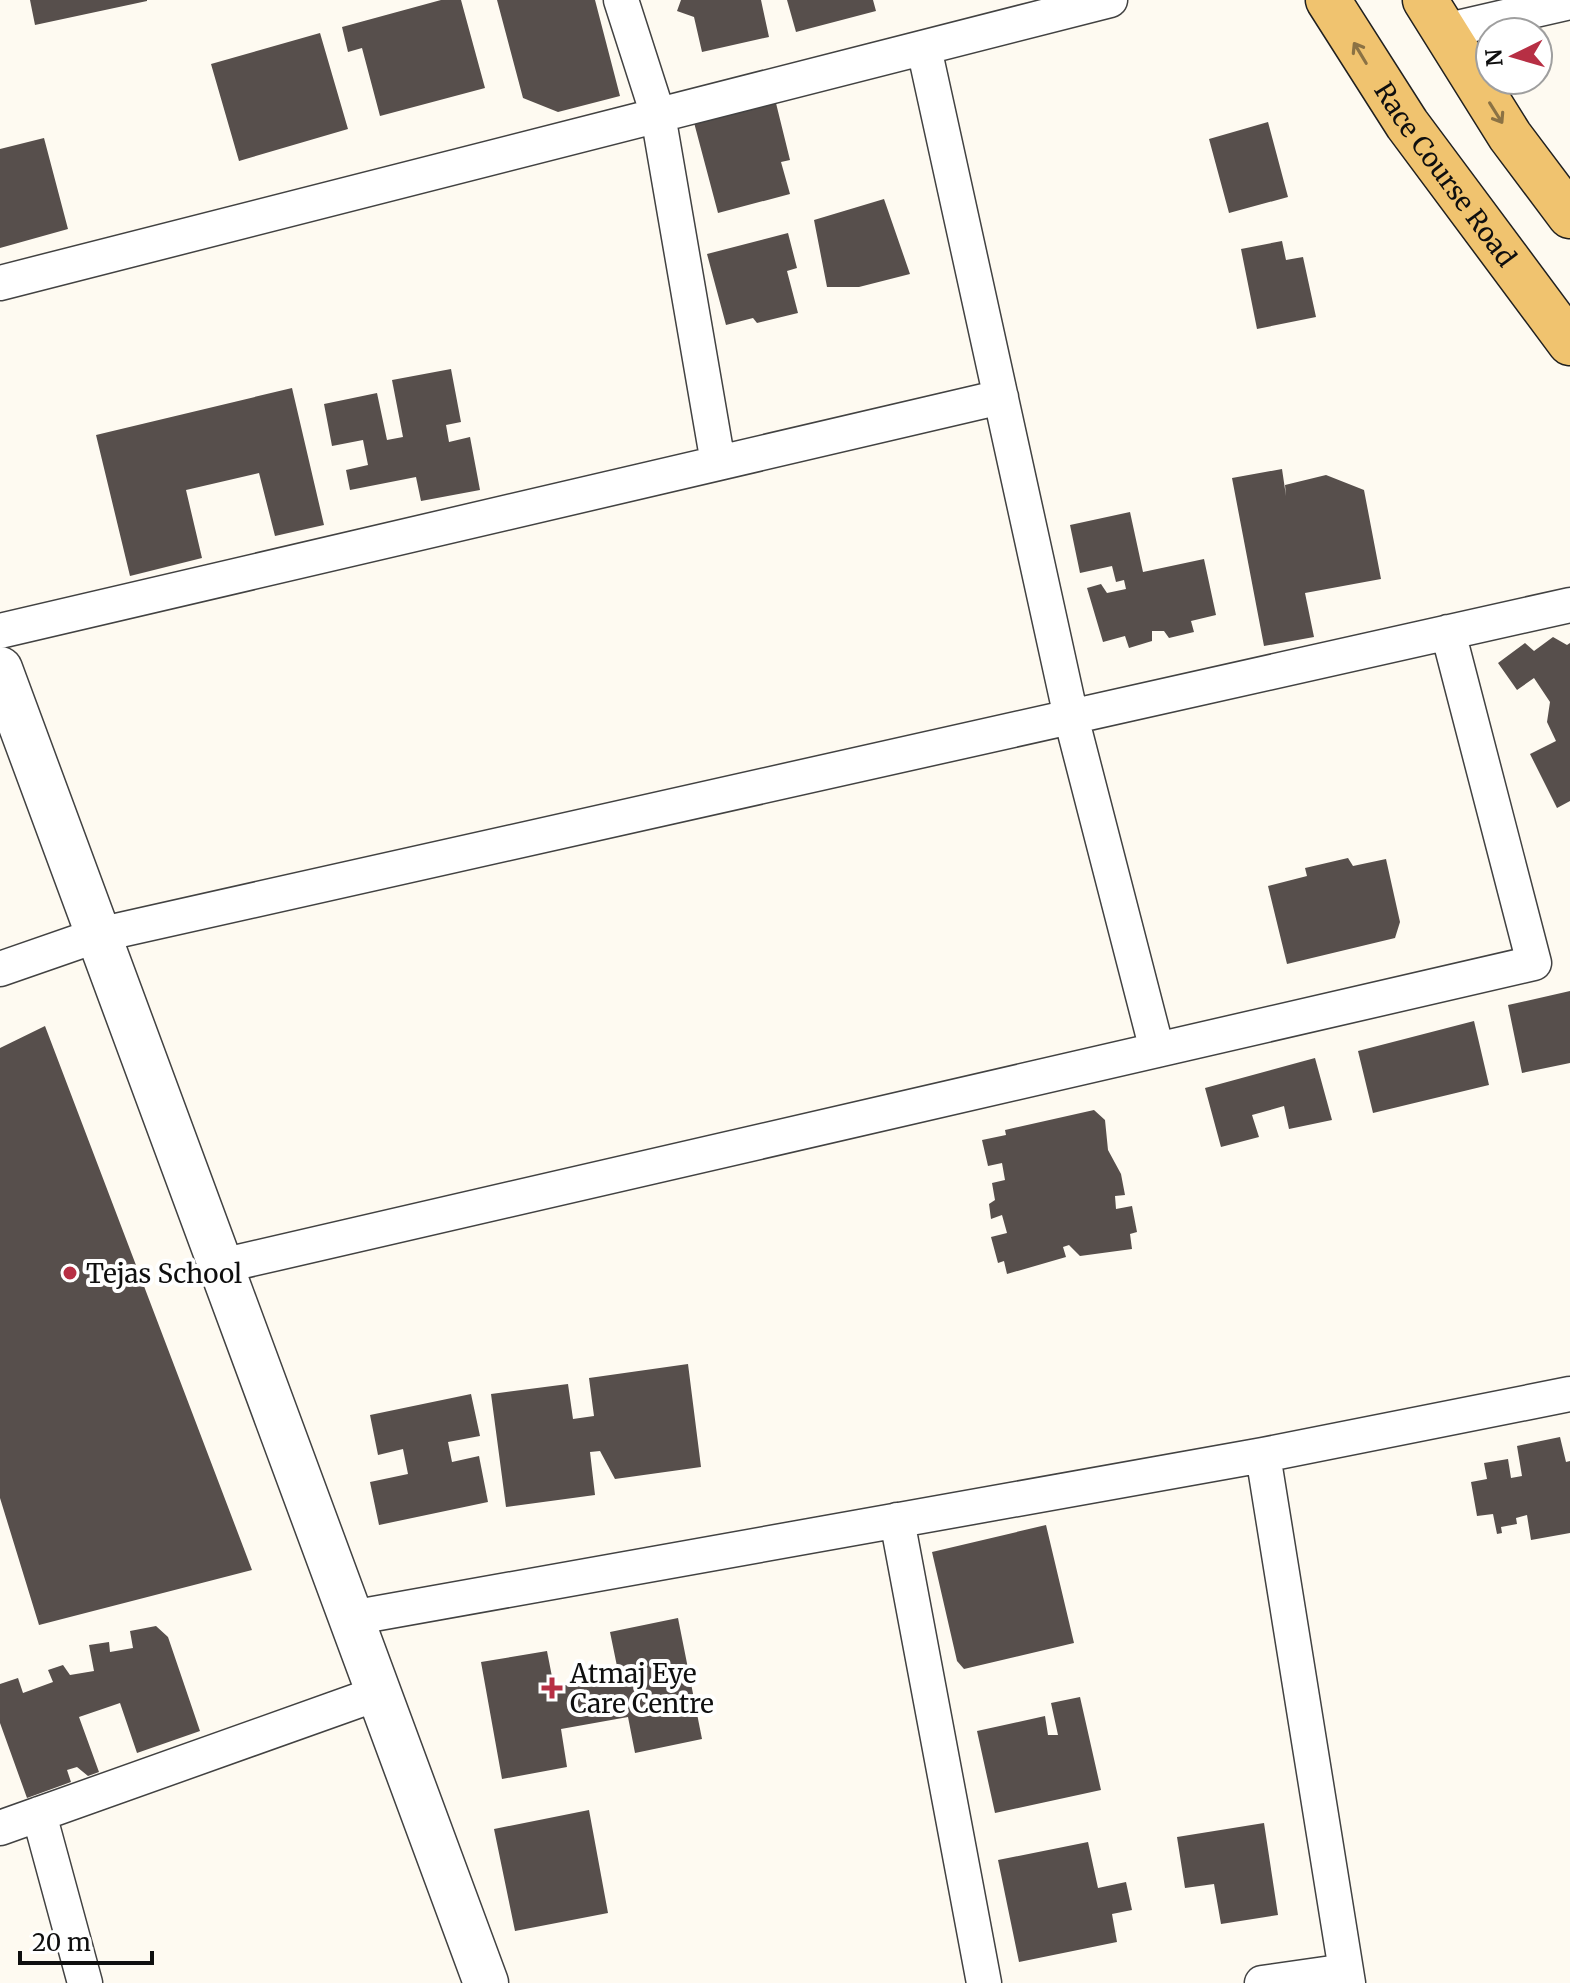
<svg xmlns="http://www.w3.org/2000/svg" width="1570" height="1983" viewBox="0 0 1570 1983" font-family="Merriweather,serif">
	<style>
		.building { fill: #574f4c }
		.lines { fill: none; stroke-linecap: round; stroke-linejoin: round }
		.minor-casing { stroke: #424242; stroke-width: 37 }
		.tertiary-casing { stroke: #424242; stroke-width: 47 }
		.primary-casing { stroke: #202020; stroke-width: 47 }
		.minor { stroke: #fff; stroke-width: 34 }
		.tertiary { stroke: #fff; stroke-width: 44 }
		.primary { stroke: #f0c36f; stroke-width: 44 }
		.oneway { stroke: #8b7244 }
		.poi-dot { fill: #b72f44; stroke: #fff; stroke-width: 3 }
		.labels { text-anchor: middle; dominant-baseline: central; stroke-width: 8; stroke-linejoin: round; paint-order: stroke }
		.street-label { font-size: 26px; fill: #0f0f0f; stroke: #fff }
		.poi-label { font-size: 26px; fill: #0f0f0f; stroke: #fff; text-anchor: start }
	</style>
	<rect width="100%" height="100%" fill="#fefaf1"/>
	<!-- building -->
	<path class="building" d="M30,0H147V1L35,25Z
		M441,0H461L485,88L380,116L362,48L348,52L342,27Z
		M497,0H595L620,96L558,112L523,98Z
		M681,0H761L769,37L702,52L694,17L677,11Z
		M787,0H873L876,11L796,32Z
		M320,33L348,129L239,161L211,64Z
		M774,95L790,160L781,162L790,194L718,213L692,115Z
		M1268,122L1288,197L1229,213L1209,139Z
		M44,138L68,229L0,248V149Z
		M884,199L910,274L859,287H827L814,220Z
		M788,233L797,268L787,271L798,313L757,323L753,318L726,325L707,254Z
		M1282,241L1286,260L1303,257L1316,317L1257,329L1241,249Z
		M451,369L461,422L446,425L449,442L470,437L480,490L421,501L416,477L350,490L346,470L368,465L363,440L332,446L324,404L377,393L387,440L403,437L392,380Z
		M292,388L324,525L275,536L259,473L186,490L202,558L130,576L96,435Z
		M1282,469L1286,496L1285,485L1326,475L1364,490L1381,579L1305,593L1314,637L1264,646L1232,478Z
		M1130,512L1143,572L1204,559L1216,615L1191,621L1194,632L1169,638L1164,631H1152V641L1129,648L1125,636L1103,642L1087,588L1101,584L1107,593L1126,589L1124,580L1116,582L1112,566L1080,573L1070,525Z
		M1553,637L1567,645L1570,643V801L1557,808L1530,754L1556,741L1547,722L1550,702L1534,678L1517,690L1498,663L1525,643L1534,651Z
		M1348,858L1353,866L1386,859L1400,922L1395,938L1287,964L1268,886L1307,876L1305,868Z
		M1570,991V1063L1522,1073L1508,1005Z
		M1474,1021L1489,1085L1373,1113L1358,1051Z
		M45,1026L252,1570L39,1625L0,1498V1048Z
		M1315,1058L1332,1120L1289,1129L1284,1106L1252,1115L1259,1137L1221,1147L1205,1088Z
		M1094,1110L1105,1120L1108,1150L1121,1174L1125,1195L1115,1196L1116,1209L1132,1206L1137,1232L1130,1234L1132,1249L1080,1256L1069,1245L1063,1247L1066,1257L1007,1274L1004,1261L998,1263L991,1237L1007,1233L1002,1215L991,1219L989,1204L995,1200L992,1183L1005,1180L1002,1163L988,1166L982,1140L1006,1135L1005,1130Z
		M688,1364L701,1467L615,1479L600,1451L590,1452L595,1495L506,1507L491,1394L568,1384L573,1419L594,1416L589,1378Z
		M471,1394L480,1436L448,1442L452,1462L479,1456L488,1502L379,1525L370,1482L408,1474L403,1449L378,1455L370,1415Z
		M1560,1437L1566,1462L1570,1461V1533L1531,1540L1527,1515L1516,1518L1517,1524L1501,1527L1502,1533L1497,1534L1493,1514L1477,1516L1471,1482L1487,1479L1484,1463L1508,1459L1511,1478L1522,1476L1517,1446Z
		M1046,1525L1074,1643L964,1669L957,1661L932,1552Z
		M678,1618L702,1739L635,1753L628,1717L561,1729L567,1767L502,1779L481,1662L547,1651L554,1687L619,1676L610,1632Z
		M156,1626L168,1637L200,1731L137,1753L120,1703L79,1717L99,1772L88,1776L77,1767L67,1770L71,1782L27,1798L0,1723V1684L18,1678L23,1693L53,1682L48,1670L63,1665L70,1675L94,1671L89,1645L109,1642L110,1652L133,1648L130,1631Z
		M1080,1697L1101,1790L995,1813L977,1731L1045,1716L1048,1735H1058L1051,1703Z
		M589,1810L608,1913L515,1931L494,1829Z
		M1264,1823L1278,1915L1221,1924L1214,1884L1185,1888L1177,1837Z
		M1088,1842L1098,1888L1126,1882L1132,1910L1112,1914L1117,1942L1019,1962L998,1860Z"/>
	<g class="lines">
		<defs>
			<path id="minor" d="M621,0L658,115L718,463
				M1444,31L1570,2
				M924,48L1071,717L1157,1050
				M0,283L1110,0
				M0,631L1001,397
				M0,969L98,935L1570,605
				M221,1266L1534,963L1448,632
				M1263,1455L1348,1983
				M897,1520L984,1983
				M351,1618L1263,1455L1570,1394
				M39,1814L85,1983
				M0,1828L379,1693
				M1262,1983L1346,1971"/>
			<path id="tertiary" d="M0,669L486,1983"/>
			<g id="primary">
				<path id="s1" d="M1328,0L1407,124L1570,343"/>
				<path d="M1425,0L1510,136L1570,216"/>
			</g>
		</defs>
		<!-- minor casing -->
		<use href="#minor" class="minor-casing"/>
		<!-- tertiary casing -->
		<use href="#tertiary" class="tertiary-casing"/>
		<!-- primary casing -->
		<use href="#primary" class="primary-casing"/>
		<!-- minor -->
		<use href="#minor" class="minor"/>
		<!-- tertiary -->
		<use href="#tertiary" class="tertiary"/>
		<!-- primary -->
		<use href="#primary" class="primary"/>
	</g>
	<!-- one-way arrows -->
	<defs><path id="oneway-shaft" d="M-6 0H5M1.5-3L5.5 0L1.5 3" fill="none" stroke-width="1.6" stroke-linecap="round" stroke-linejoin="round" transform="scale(2)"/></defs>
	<g class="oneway">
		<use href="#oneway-shaft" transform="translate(1360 53) rotate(-121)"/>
		<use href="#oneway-shaft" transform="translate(1496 113) rotate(58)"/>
	</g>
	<!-- markers -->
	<g class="poi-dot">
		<circle cx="70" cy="1273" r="8"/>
		<path d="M548 1676h8v8h8v8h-8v8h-8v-8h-8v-8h8z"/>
	</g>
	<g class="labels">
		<!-- street labels -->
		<g class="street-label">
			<text stroke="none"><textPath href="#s1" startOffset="210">Race Course Road</textPath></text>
		</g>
		<!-- poi labels -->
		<g class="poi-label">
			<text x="86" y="1273">Tejas School</text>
			<text x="570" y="1673">Atmaj Eye<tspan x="570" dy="30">Care Centre</tspan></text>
		</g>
	</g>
	<!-- north arrow -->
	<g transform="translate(1514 56) rotate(265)"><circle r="38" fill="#ffffff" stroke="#9f9f9f" stroke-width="2"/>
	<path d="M0-6L14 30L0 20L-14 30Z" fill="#b72f44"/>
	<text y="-12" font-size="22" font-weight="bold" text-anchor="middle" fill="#0f0f0f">N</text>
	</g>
	<!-- scale -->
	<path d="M20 1951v12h132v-12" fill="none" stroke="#0f0f0f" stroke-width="4"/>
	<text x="32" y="1951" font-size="24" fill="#0f0f0f" stroke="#ffffff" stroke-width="6" paint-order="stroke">20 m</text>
</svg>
